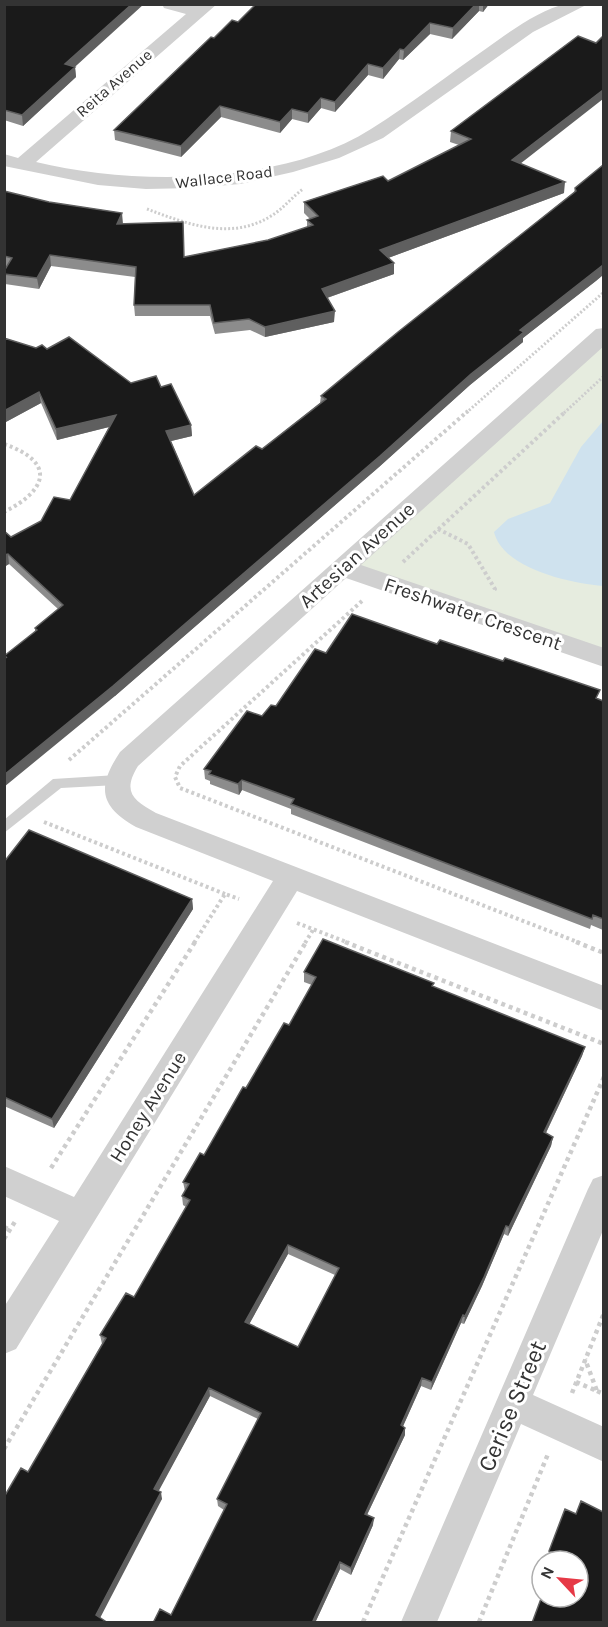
<svg xmlns="http://www.w3.org/2000/svg" width="608" height="1627" viewBox="0 0 608 1627" font-family="Karla,sans-serif">
	<style>
		.green { fill: #e6ecdf }
		.water { fill: #cfe2ee }
		.lines { fill: none; stroke-linecap: round; stroke-linejoin: round }
		.path-far2 { stroke: #cdcdcd; stroke-width: 3; stroke-dasharray: 2 2; stroke-linecap: butt }
		.path-far1 { stroke: #cdcdcd; stroke-width: 4; stroke-dasharray: 3 3; stroke-linecap: butt }
		.path { stroke: #cdcdcd; stroke-width: 4.5; stroke-dasharray: 4 4; stroke-linecap: butt }
		.service { fill: #d0d0d0; fill-rule: evenodd }
		.minor { fill: #d0d0d0; fill-rule: evenodd }
		.wall { fill: #8c8c8c; fill-rule: evenodd }
		.shaded-wall { fill: #5f5f5f }
		.building { fill: #1a1a1a; stroke: #5f5f5f; stroke-width: 1.5; fill-rule: evenodd }
		.labels { text-anchor: middle; dominant-baseline: central; stroke-width: 6; stroke-linejoin: round; paint-order: stroke }
		.far-street-label { font-size: 16px; fill: #333; stroke: #fff }
		.street-label { font-size: 20px; fill: #333; stroke: #fff }
		.near-street-label { font-size: 24px; fill: #333; stroke: #fff }
	</style>
	<rect width="100%" height="100%" fill="#fff"/>
	<!-- green -->
	<path class="green" d="M603,334V658L343,568Z"/>
	<!-- water -->
	<path class="water" d="M603,421V586C570,583 503,569 494,532L508,519L550,503L581,447Z"/>
	<g class="lines">
		<!-- path-far2 -->
		<path class="path-far2" d="M147,209C187,224 231,241 271,216C283,209 292,197 303,189
			M466,413L604,292
			M564,413L604,376"/>
		<!-- path-far1 -->
		<path class="path-far1" d="M4,444C56,462 48,490 4,512
			M438,529L468,544L495,589L493,591
			M403,562L566,411
			M362,601L180,766L175,777L180,788L580,943
			M69,760L468,411
			M44,822L225,894
			M297,923L349,943
			M194,943L225,894L239,899
			M305,943L313,930"/>
		<!-- path -->
		<path class="path" d="M345,942L604,1044
			M576,942L604,953
			M51,1168L195,942
			M4,1227L10,1230
			M4,1239L16,1220
			M576,1382L597,1391L585,1359
			M597,1391L604,1394
			M572,1393L604,1313
			M4,1449L306,942
			M363,1622L604,1077
			M479,1622L548,1454"/>
		<!-- service -->
		<path class="service" d="M117,775L124,780L117,785L61,788L4,833V820L53,779Z"/>
		<!-- minor -->
		<path class="minor" d="M162,4H217L36,162C134,186 283,185 371,129C411,104 448,75 487,48C508,33 540,9 566,4C573,3 581,4 588,4L533,32L383,138L339,158L293,172L240,184L193,188L146,189L98,185L4,166V154L18,158L186,14L164,8Z
			M604,328V346L361,565L604,648V667L346,578L138,766C122,792 133,800 156,813L604,986V1011L297,891L16,1349L4,1354V1307L59,1221L4,1196V1166L74,1197L273,881L136,827C99,806 97,787 120,752L596,329Z
			M604,1175V1228L533,1395L604,1427V1462L521,1424L437,1622H401L588,1189L593,1179Z"/>
	</g>
	<!-- wall -->
	<path class="wall" d="M4,4L75,67L76,77L23,126L4,120Z
		M256,4H489L483,12L479,11L452,39L430,34L403,60L399,59L383,79L368,75L335,112L321,108L308,123L292,119L280,133L221,117L181,157L115,140L114,130L214,38L238,22Z
		M578,36L520,164L564,193L388,258L394,263V274L327,298L334,322L265,337L250,330L215,334L210,316H135L134,305L135,277L51,266L39,289L5,284L4,271L7,267H4V191L123,224L183,222L184,257L268,240L307,227V220L310,219L304,213V202L388,181L459,145L450,142L451,131Z
		M575,188L603,275L523,338V342L470,385L379,467L115,696L35,631V628L58,609L9,564L4,567V531L11,537L41,521L70,500L109,427L57,440L41,403L4,423V338L36,348L47,349L131,383L161,387L191,425L192,436L171,441L194,495L262,449L320,403L321,396L574,192Z
		M437,644L603,701V930L591,925L590,929L291,814V809L242,790L239,795L210,784V781L205,779L204,769L262,716L276,706L326,653Z
		M4,862L192,899L193,909L54,1128L4,1106Z
		M304,972L434,987L585,1047L582,1056L546,1133L553,1137L551,1146L508,1236L504,1234L482,1286L464,1324L461,1323L431,1390L421,1386L403,1426L405,1435L367,1515L373,1525L351,1575L340,1569L315,1623H153L171,1615L224,1510L218,1506L217,1499L258,1419L210,1396L158,1491L162,1499L4,1623L28,1472L102,1344L100,1335L134,1297L186,1207L183,1205L182,1196L185,1191L183,1182L204,1155L246,1088L289,1025L312,985L304,982ZM288,1254L335,1275L298,1347L249,1324Z
		M565,1509L576,1514L578,1561H554L547,1557Z"/>
	<!-- shaded-wall -->
	<path class="shaded-wall" d="M132,4H144L66,75L65,64Z
		M476,4H479V11L452,39L453,28Z
		M483,4H489L483,12Z
		M430,23V34L403,60L404,50Z
		M400,49L399,59L383,79V68Z
		M368,64V75L335,112V102Z
		M75,67L76,77L23,126L22,115Z
		M603,90V99L511,171L512,160Z
		M321,98V108L308,123V113Z
		M220,106L221,117L181,157V146Z
		M292,109V119L280,133V122Z
		M565,182L564,193L380,261V250Z
		M122,213L123,224H117Z
		M50,255L51,266L39,289L37,278Z
		M394,263V274L321,300L322,289Z
		M603,265V275L596,281L523,338V342L470,385L379,467L115,696L4,787V775L520,330Z
		M335,311L334,322L265,337V327Z
		M39,392L41,403L4,423V411Z
		M116,415L117,425L57,440L56,429Z
		M191,425L192,436L167,442L166,431Z
		M8,554L9,564L4,567V555Z
		M242,780V790L239,795L238,784Z
		M192,899L193,909L54,1128L52,1119Z
		M585,1047L582,1056L542,1141L544,1132Z
		M553,1137L551,1146L508,1236L509,1227Z
		M506,1226L504,1234L482,1286L464,1324L465,1316Z
		M288,1245V1254L246,1330L245,1322Z
		M463,1315L461,1323L431,1390L432,1382Z
		M422,1378L421,1386L400,1433L401,1425Z
		M209,1388L210,1396L156,1496L154,1489Z
		M405,1428V1435L364,1521L365,1514Z
		M161,1492L162,1499L98,1622L96,1615Z
		M374,1518L373,1525L351,1575V1568Z
		M340,1562V1569L315,1623H312Z"/>
	<!-- building -->
	<path class="building" d="M4,4H132L65,64L75,67L22,115L4,110Z
		M256,4H476L453,28L430,23L404,50L400,49L383,68L368,64L335,102L321,98L308,113L292,109L280,122L220,106L181,146L114,130L211,37L214,38L232,20L238,22Z
		M578,36L596,43L603,36V90L512,160L565,182L380,250L394,263L322,289L335,311L265,327L249,319L214,323L210,305H134L136,267L50,255L37,278L4,274V271L12,258L4,256V191L49,202L122,213L117,224L183,222L184,257L268,240L313,225L307,220L318,216L304,202L383,176L388,181L471,139L451,131Z
		M603,165V265L520,330L524,332L471,374L380,456L113,686L4,775V659L7,657L4,658V656L37,630L35,628L63,605L8,554L4,555V531L11,537L41,521L54,497L70,500L116,415L56,429L39,392L4,411V338L36,348L42,345L47,349L69,337L131,383L156,376L161,387L171,384L191,425L166,431L194,495L256,446L262,449L326,399L321,396L398,332L576,191L575,188Z
		M352,614L437,644L440,640L503,661L505,658L600,690L596,698L603,701V919L593,915L592,919L291,804L294,799L242,780L238,784L209,774L211,771L204,769L247,711L262,716L271,705L276,706L315,649L326,653Z
		M29,830L192,899L52,1119L4,1097V862Z
		M323,939L434,983L432,986L585,1047L544,1132L553,1137L509,1227L506,1226L484,1277L465,1316L463,1315L432,1382L422,1378L401,1425L405,1428L365,1514L374,1518L351,1568L340,1562L312,1623H153L160,1609L171,1615L227,1504L217,1499L261,1413L209,1388L154,1489L161,1492L96,1615L108,1623H4V1497L21,1468L28,1472L106,1338L100,1335L126,1293L134,1297L190,1200L182,1196L189,1184L183,1182L200,1153L204,1155L243,1087L246,1088L284,1023L289,1025L316,977L304,972ZM288,1245L339,1268L298,1347L245,1322Z
		M581,1501L603,1512V1623H532L542,1596L578,1597V1561H556L558,1555L549,1551L565,1509L576,1514Z"/>
	<g class="labels">
		<!-- far-street labels -->
		<g class="far-street-label">
			<text transform="translate(114 83) rotate(-41)">Reita Avenue</text>
			<text transform="translate(224 177) rotate(-7)">Wallace Road</text>
		</g>
		<!-- street labels -->
		<g class="street-label">
			<text transform="translate(357 555) rotate(-42)">Artesian Avenue</text>
			<text transform="translate(473 614) rotate(19)">Freshwater Crescent</text>
			<text transform="translate(148 1107) rotate(-58)">Honey Avenue</text>
		</g>
		<!-- near-street labels -->
		<g class="near-street-label">
			<text transform="translate(512 1406) rotate(-67)">Cerise Street</text>
		</g>
	</g>
	<!-- border -->
	<rect width="608" height="1627" fill="none" stroke="#333333" stroke-width="12"/>
	<!-- north arrow -->
	<g transform="translate(560 1579) rotate(296)"><circle r="28" fill="#ffffff" stroke="#adadad" stroke-width="1.5"/>
	<path d="M0-4.5L10 22L0 15L-10 22Z" fill="#e63946"/>
	<text y="-9" font-size="16" font-weight="bold" text-anchor="middle" fill="#333333">N</text>
	</g>
</svg>
